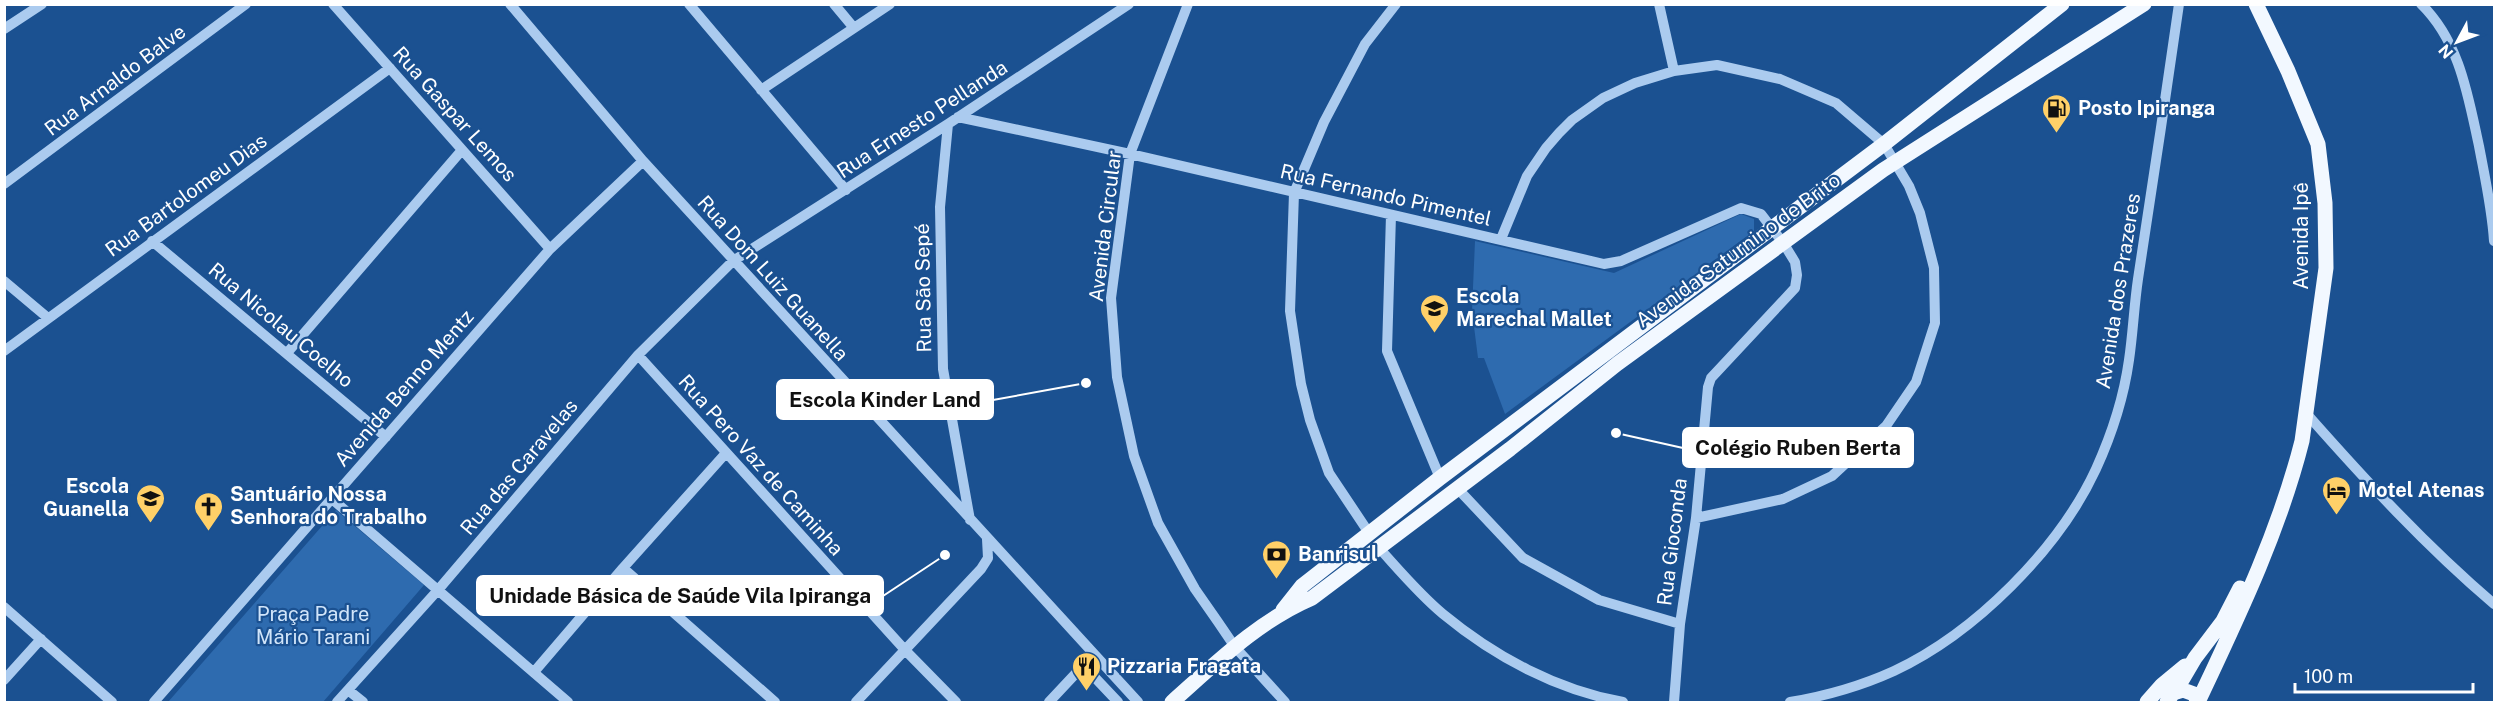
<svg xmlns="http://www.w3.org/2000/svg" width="2499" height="707" viewBox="0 0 2499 707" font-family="'Public Sans',sans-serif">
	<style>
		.green { fill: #2e6baf }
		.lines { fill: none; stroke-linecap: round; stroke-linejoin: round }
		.minor { stroke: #abcbef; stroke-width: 10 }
		.major { stroke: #f2f8ff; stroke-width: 15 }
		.labels { text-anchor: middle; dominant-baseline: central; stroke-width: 4.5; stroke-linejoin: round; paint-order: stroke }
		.street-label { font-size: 20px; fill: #fff; stroke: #1b5191 }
		.poi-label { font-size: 20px; font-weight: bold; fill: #fff; stroke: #1b5191; text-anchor: start }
		.park-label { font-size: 20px; fill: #d1e5fa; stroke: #1b5191 }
		.leader { fill: none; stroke: #fff; stroke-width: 2 }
		.callout-dot { fill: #fff; stroke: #1b5191; stroke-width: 2 }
		.callout { fill: #fff; stroke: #fff; stroke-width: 2 }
		.callout-label { font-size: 21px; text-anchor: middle; font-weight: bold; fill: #111 }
	</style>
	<rect width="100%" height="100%" fill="#1b5191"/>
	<!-- green -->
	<path class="green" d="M1741,214L1754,219V231L1505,414L1484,358H1478L1472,311L1475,241L1614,273Z
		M336,510L424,585L323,702H168Z"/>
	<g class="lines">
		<!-- minor -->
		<path class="minor" d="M333,4L550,249
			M510,4L643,161L1138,702
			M689,4L846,190
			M834,4L854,28
			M1188,4L1130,154L1111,298L1117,377L1134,456L1158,523L1195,589L1218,622L1235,647L1285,702
			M1659,4L1674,71
			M2421,4C2460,42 2468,96 2479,146C2485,178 2492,209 2494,241
			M4,29L42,4
			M761,90L890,4
			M958,117L1130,154L1604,264L1621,261L1741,208L1761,214L1784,244L1795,262L1797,275L1795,288L1711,378L1708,387L1696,518L1680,624L1674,702
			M948,124L940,207L943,369L970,520
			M4,184L246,4
			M1391,215L1387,351L1440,478
			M1501,239L1527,176L1546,148L1559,133L1572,120L1603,98L1635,83L1674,71L1717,65L1780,79L1836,103L1884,144L1909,186L1920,213L1934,268L1935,323L1916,382L1886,426L1832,476L1783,499L1696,518
			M152,241L386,437
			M4,281L48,318
			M4,351L390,68
			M287,353L462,150
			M638,355L905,650L956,702
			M2306,413C2366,481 2426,546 2494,604
			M1457,488L1523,558L1599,600L1680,624
			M332,499L568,702
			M1369,533L1329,473L1310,420L1301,384L1290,311L1294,193L1324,122L1365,44L1396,4
			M1379,548C1400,571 1419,594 1443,614C1495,657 1557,690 1623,702
			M623,568L775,702
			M4,607L112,702
			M1083,665L1118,702
			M534,672L623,568L726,453
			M4,680L41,639
			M348,690L363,702
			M154,702L550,249L643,161
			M337,702L438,590L638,355L733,261L948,124L1129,4
			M856,702L981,569L988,558L987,539
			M1049,702L1094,654
			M1790,702C1826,696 1861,686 1894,671C1975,633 2059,549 2096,469C2111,436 2124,396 2129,360C2133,333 2134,306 2138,279C2152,187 2166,96 2179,4"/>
		<!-- major -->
		<path class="major" d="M1283,610L1302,586L1440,478L1884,144L2062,4
			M2175,692L2195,658L2223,621L2240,588
			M1172,702C1215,664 1258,621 1312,598L1510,449L1617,364L1883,170L2144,4
			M2147,702L2162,685L2185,666
			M2167,702L2173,693L2183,690L2194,694L2198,702
			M2198,702C2238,617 2279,532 2302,441L2326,268L2325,203L2318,144L2288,71L2256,4"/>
	</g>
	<!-- icons -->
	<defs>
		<symbol id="fuel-pin" viewBox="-11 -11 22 30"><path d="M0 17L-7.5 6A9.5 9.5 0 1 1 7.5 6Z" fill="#ffd068" stroke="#1b5191"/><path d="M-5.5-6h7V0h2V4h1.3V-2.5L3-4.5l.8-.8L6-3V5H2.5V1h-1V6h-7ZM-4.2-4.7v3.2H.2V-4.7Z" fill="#111"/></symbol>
		<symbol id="school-pin" viewBox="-11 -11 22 30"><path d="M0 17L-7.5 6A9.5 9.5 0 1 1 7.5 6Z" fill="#ffd068" stroke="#1b5191"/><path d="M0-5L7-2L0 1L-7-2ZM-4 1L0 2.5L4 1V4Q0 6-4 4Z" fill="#111"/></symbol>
		<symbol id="hotel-pin" viewBox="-11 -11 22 30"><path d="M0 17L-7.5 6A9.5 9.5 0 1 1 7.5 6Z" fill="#ffd068" stroke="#1b5191"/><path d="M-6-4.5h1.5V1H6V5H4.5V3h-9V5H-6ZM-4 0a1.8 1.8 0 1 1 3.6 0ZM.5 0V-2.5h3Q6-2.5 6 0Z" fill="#111"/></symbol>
		<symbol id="church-pin" viewBox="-11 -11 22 30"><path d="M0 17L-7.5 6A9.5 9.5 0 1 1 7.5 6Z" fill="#ffd068" stroke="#1b5191"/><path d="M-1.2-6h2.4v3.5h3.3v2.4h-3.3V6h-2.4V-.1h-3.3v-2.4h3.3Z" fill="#111"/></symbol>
		<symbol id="bank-pin" viewBox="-11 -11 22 30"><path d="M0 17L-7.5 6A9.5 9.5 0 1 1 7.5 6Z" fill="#ffd068" stroke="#1b5191"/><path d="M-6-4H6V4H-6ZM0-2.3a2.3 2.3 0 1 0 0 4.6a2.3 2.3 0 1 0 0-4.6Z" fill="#111"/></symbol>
		<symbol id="restaurant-pin" viewBox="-11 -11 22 30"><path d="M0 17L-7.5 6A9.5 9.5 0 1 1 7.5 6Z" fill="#ffd068" stroke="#1b5191"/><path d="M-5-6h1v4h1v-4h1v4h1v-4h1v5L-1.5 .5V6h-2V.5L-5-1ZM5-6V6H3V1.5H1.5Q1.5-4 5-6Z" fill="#111"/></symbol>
	</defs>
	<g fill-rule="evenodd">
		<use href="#fuel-pin" x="2040" y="92" width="33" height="45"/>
		<use href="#school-pin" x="1418" y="292" width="33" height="45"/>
		<use href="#hotel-pin" x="2320" y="474" width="33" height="45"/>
		<use href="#school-pin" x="134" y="482" width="33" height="45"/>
		<use href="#church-pin" x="192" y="490" width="33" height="45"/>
		<use href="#bank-pin" x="1260" y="538" width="33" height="45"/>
		<use href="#restaurant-pin" x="1070" y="650" width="33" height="45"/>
	</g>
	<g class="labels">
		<!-- street labels -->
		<g class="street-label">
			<text transform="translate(115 80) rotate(-37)">Rua Arnaldo Balve</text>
			<text transform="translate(455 114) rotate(48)">Rua Gaspar Lemos</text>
			<text transform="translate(922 119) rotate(-33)">Rua Ernesto Pellanda</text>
			<text transform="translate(186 195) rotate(-36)">Rua Bartolomeu Dias</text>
			<text transform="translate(1386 195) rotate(13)">Rua Fernando Pimentel</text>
			<text transform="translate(1105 226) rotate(-83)">Avenida Circular</text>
			<text transform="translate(2301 236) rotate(-90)">Avenida Ipê</text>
			<text transform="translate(1738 250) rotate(-36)">Avenida Saturnino de Brito</text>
			<text transform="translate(773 278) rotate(48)">Rua Dom Luiz Guanella</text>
			<text transform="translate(923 288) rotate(-91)">Rua São Sepé</text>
			<text transform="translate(2118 291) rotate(-81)">Avenida dos Prazeres</text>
			<text transform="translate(281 325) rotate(40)">Rua Nicolau Coelho</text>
			<text transform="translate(404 388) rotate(-49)">Avenida Benno Mentz</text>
			<text transform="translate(761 465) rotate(48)">Rua Pero Vaz de Caminha</text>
			<text transform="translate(519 467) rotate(-50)">Rua das Caravelas</text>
			<text transform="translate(1672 542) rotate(-83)">Rua Gioconda</text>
		</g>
		<!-- poi labels -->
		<g class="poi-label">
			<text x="2078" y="108">Posto Ipiranga</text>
			<text x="1456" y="296">Escola<tspan x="1456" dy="23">Marechal Mallet</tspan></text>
			<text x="129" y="486" text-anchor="end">Escola<tspan x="129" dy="23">Guanella</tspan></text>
			<text x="2358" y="490">Motel Atenas</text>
			<text x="230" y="494">Santuário Nossa<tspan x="230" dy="23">Senhora do Trabalho</tspan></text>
			<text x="1298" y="554">Banrisul</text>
			<text x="1107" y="666">Pizzaria Fragata</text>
		</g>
		<!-- park labels -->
		<g class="park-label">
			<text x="313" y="614">Praça Padre<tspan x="313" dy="23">Mário Tarani</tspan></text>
		</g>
	</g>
	<!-- callouts -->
	<path class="leader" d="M1086 383L993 400M1616 433L1683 448M945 555L883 596"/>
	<g class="callout-dot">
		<circle cx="1086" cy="383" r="6"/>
		<circle cx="1616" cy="433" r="6"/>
		<circle cx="945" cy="555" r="6"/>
	</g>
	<g class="callout">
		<rect x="777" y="380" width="216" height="39" rx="6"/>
		<rect x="1683" y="428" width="230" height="39" rx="6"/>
		<rect x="477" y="576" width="406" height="39" rx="6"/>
	</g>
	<g class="callout-label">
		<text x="885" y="407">Escola Kinder Land</text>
		<text x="1798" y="455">Colégio Ruben Berta</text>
		<text x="680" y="603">Unidade Básica de Saúde Vila Ipiranga</text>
	</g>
	<!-- border -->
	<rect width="2499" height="707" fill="none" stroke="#ffffff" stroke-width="12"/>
	<!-- north arrow -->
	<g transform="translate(2457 42) rotate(229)" stroke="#1b5191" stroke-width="4.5" paint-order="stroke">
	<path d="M0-4.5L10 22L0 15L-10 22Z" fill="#ffffff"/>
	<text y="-9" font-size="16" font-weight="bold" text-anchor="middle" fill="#ffffff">N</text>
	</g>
	<!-- scale -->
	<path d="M2295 683v9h178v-9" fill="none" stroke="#ffffff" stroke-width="3"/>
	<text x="2304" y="683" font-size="18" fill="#ffffff" stroke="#1b5191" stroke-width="4.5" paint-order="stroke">100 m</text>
</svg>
